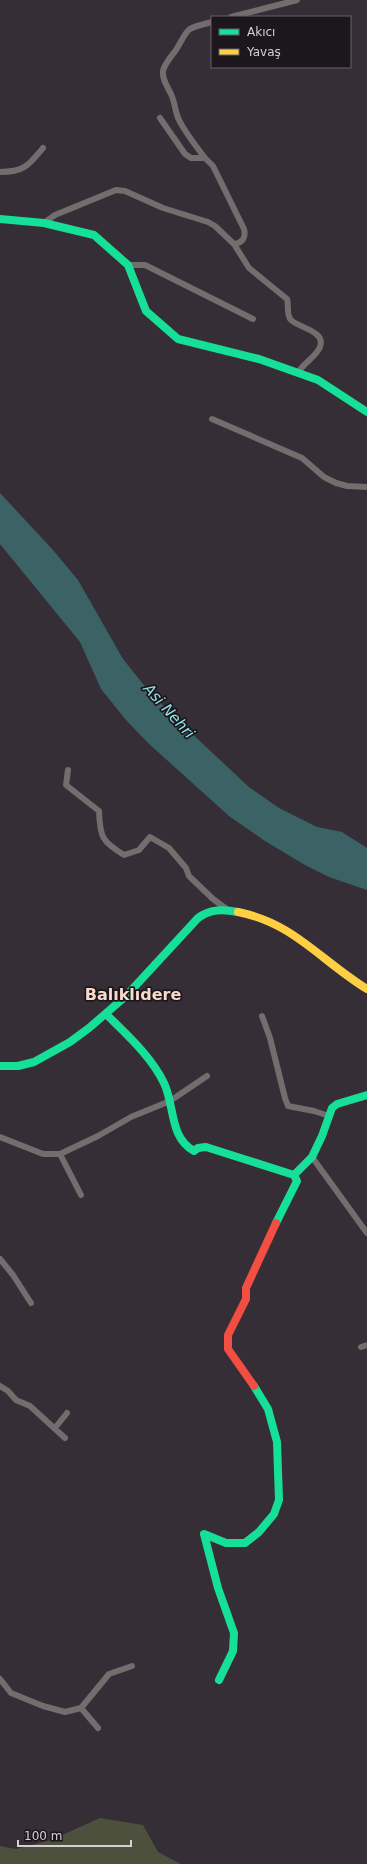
<svg xmlns="http://www.w3.org/2000/svg" width="367" height="1864" viewBox="0 0 367 1864" font-family="'DejaVu Sans',sans-serif">
	<style>
		.green { fill: #4c503d }
		.water { fill: #3b6264 }
		.lines { fill: none; stroke-linecap: round; stroke-linejoin: round }
		.street { stroke: #736d6e; stroke-width: 6 }
		.fast { stroke: #16e098; stroke-width: 8 }
		.slow { stroke: #ffcf43; stroke-width: 8 }
		.jam { stroke: #f24e42; stroke-width: 8 }
		.labels { text-anchor: middle; dominant-baseline: central; stroke-width: 3.5; stroke-linejoin: round; paint-order: stroke }
		.water-label { font-size: 15px; font-style: italic; fill: #92e1e5; stroke: #1c161d }
		.quarter-label { font-size: 16px; font-weight: bold; fill: #f8dac9; stroke: #1c161d }
	</style>
	<rect width="100%" height="100%" fill="#362e36"/>
	<!-- green -->
	<path class="green" d="M100,1818L143,1825L158,1852L181,1864H0V1846L16,1849L51,1840Z"/>
	<!-- water -->
	<path class="water" d="M0,493L53,550L78,580L123,659L143,684L173,716L249,787L279,808L317,827L342,832L367,848V890L329,877L305,865L265,841L229,816L148,743L126,720L101,689L80,642L0,544Z"/>
	<g class="lines">
		<!-- street -->
		<path class="street" d="M231,17L297,0
			M205,158C196,146 186,134 179,120C175,112 175,102 171,94C167,86 162,79 163,71C165,63 171,57 176,50C190,26 185,29 212,22
			M0,172C24,172 28,166 43,148
			M44,223L55,215L116,190L125,191L163,208L208,222L215,226L234,244C243,243 246,237 244,229L213,166L205,158H191L185,154L160,118
			M234,244L249,268L287,299C289,305 286,315 291,320C299,328 326,331 320,347C316,357 303,363 298,373
			M128,265H145L253,319
			M212,419L302,458L324,477L336,483L347,486L367,487
			M68,770L66,785L99,811C100,838 102,841 124,855L139,850L150,837L169,848L186,868L189,876L213,899L228,910
			M262,1016L270,1038L285,1098L288,1106L314,1111L329,1116
			M0,1137L43,1154H60L98,1136L131,1117L170,1101L207,1076
			M60,1154L81,1195
			M312,1157L367,1233
			M0,1259L13,1275L31,1303
			M361,1347L367,1345
			M0,1386L8,1391L16,1400L30,1406L65,1438
			M55,1428L67,1413
			M0,1679L11,1693L43,1706L65,1712L81,1708L109,1674L132,1666
			M81,1708L98,1728"/>
		<!-- fast -->
		<path class="fast" d="M0,219L44,223L94,235L128,265L146,311L178,339L259,359L318,380L367,412
			M106,1014C127,1035 151,1056 164,1083C175,1106 169,1137 194,1151L198,1148L206,1147L294,1175
			M0,1066H18L34,1062L70,1042L89,1028L126,996L198,918C210,909 223,909 238,912
			M276,1223L297,1181L294,1175L312,1157L322,1136L332,1108L337,1104L367,1095
			M219,1680L233,1651L234,1633L218,1588L204,1534L226,1543H245L259,1532L274,1514L279,1500L277,1442L268,1409L254,1386"/>
		<!-- slow -->
		<path class="slow" d="M238,912C294,923 321,961 367,989"/>
		<!-- jam -->
		<path class="jam" d="M254,1386L228,1349V1335L246,1299V1288L276,1223"/>
	</g>
	<g class="labels">
		<!-- water labels -->
		<g class="water-label">
			<text transform="translate(169 711) rotate(48)">Asi Nehri</text>
		</g>
		<!-- quarter labels -->
		<g class="quarter-label">
			<text x="133" y="994">Balıklıdere</text>
		</g>
	</g>
	<!-- legend -->
	<rect x="211" y="16" width="140" height="52" fill="#1c161d" stroke="#676068"/>
	<rect x="219" y="29" width="20" height="6" fill="#16e098" stroke="#676068"/>
	<text x="247" y="36" font-size="12" fill="#d7cfd8">Akıcı</text>
	<rect x="219" y="49" width="20" height="6" fill="#ffcf43" stroke="#676068"/>
	<text x="247" y="56" font-size="12" fill="#d7cfd8">Yavaş</text>
	<!-- scale -->
	<path d="M18 1840v6h113v-6" fill="none" stroke="#d7cfd8" stroke-width="2"/>
	<text x="24" y="1840" font-size="12" fill="#d7cfd8" stroke="#1c161d" stroke-width="3" paint-order="stroke">100 m</text>
</svg>
